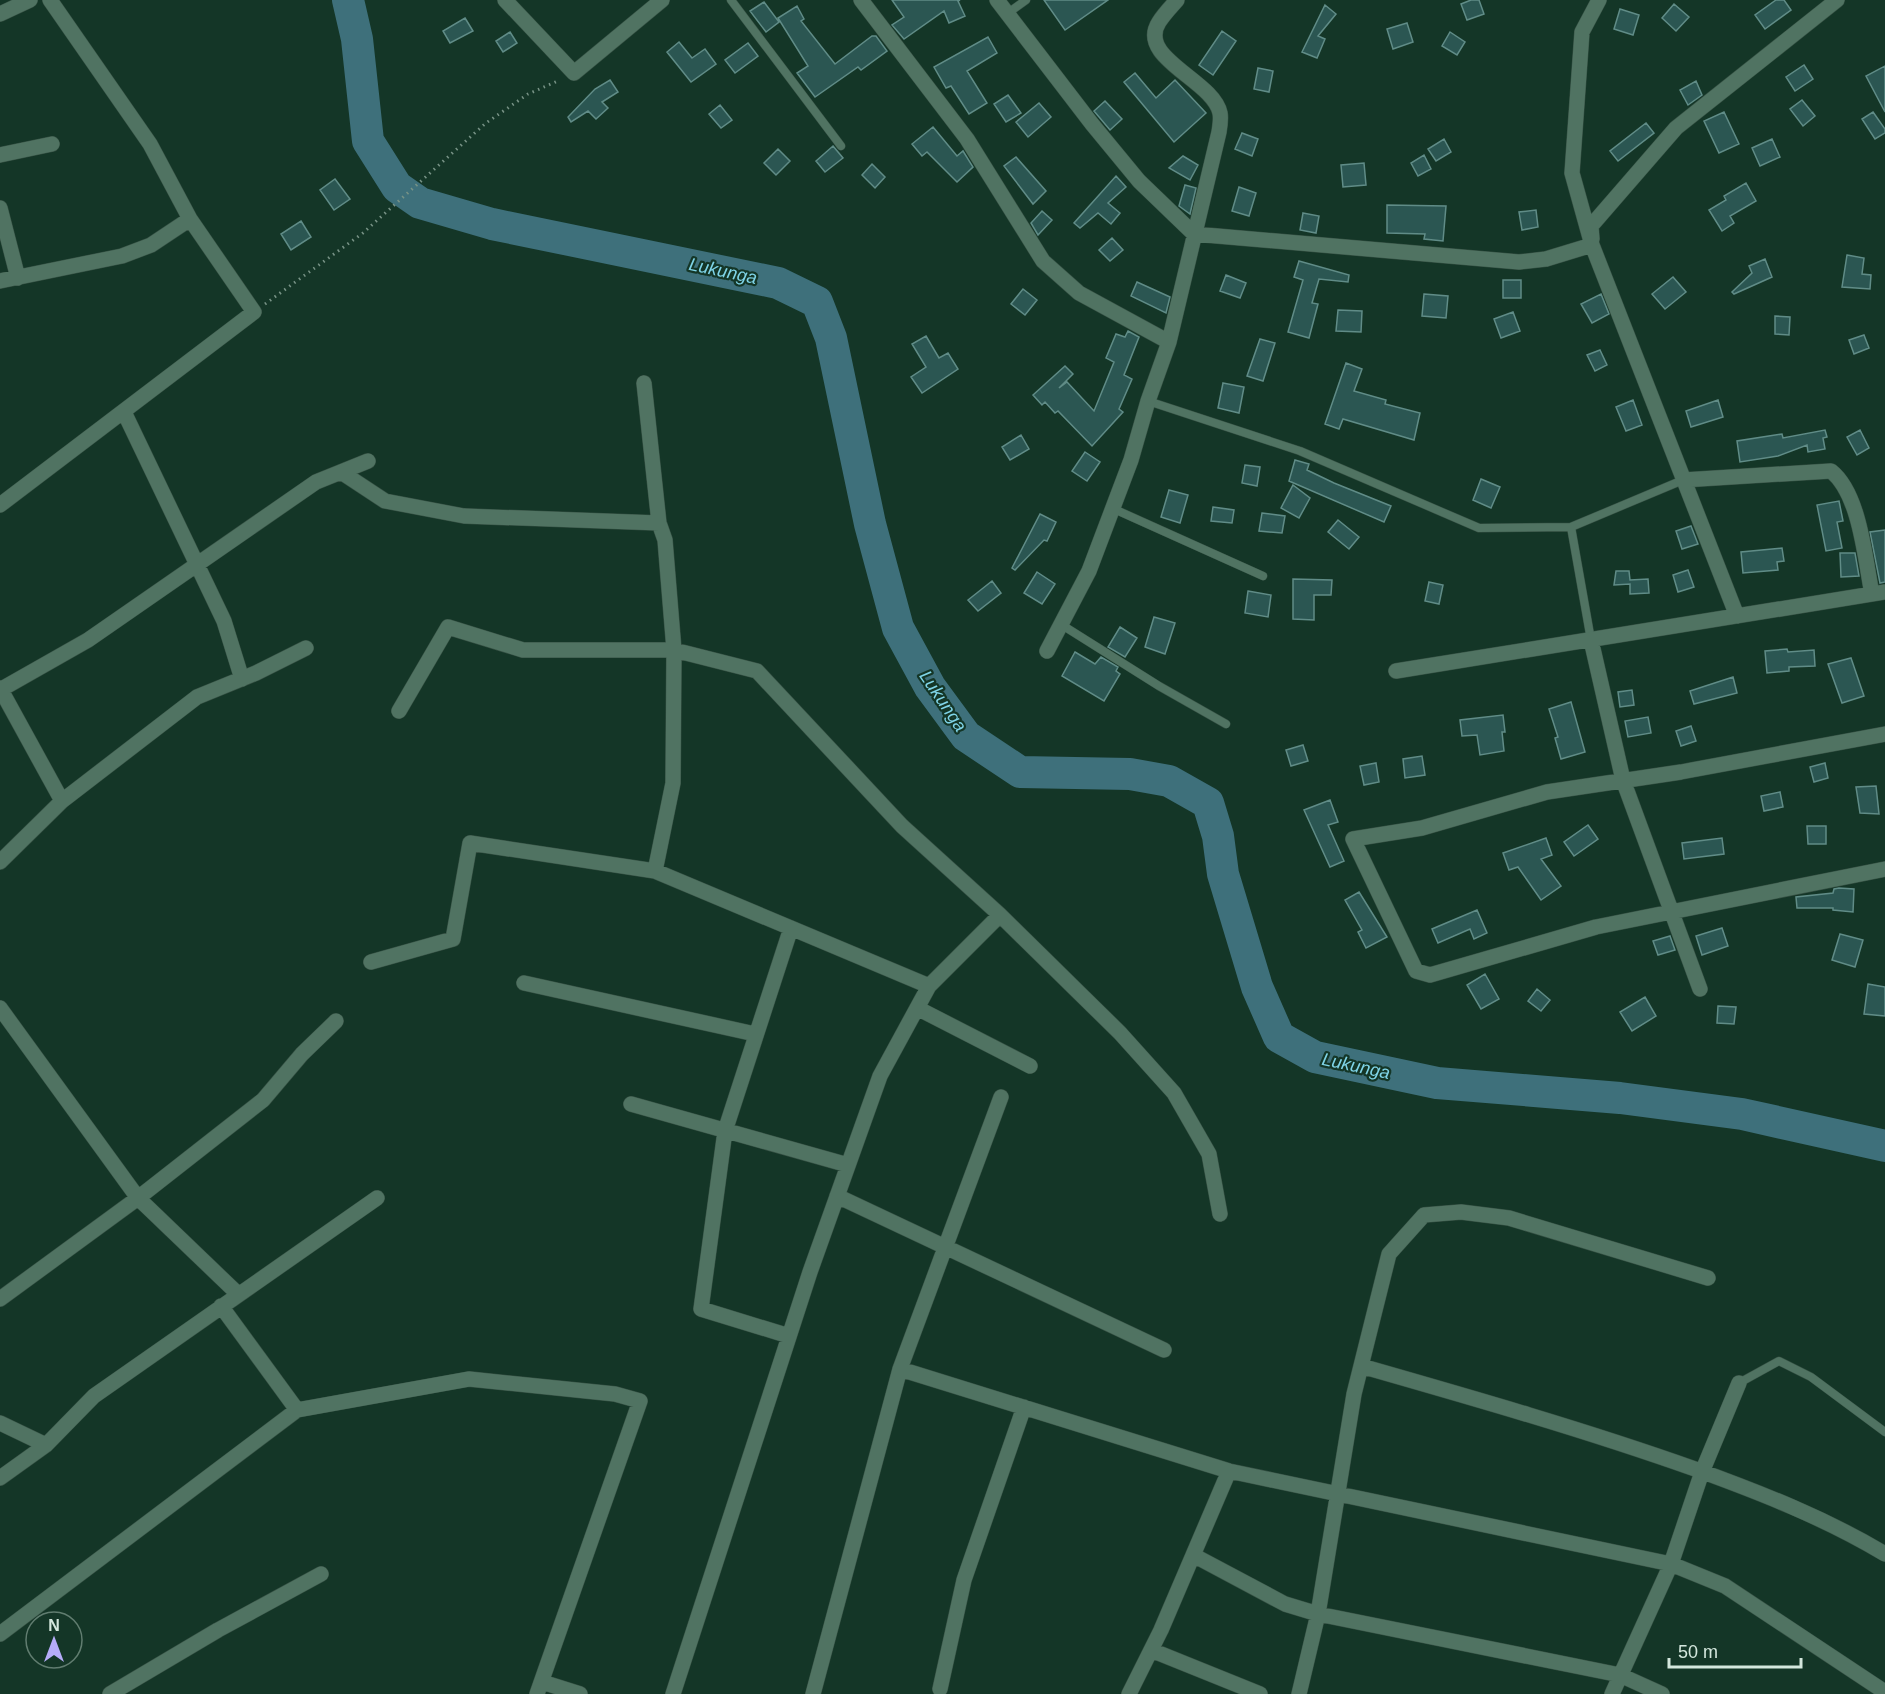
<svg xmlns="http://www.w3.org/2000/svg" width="1885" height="1694" viewBox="0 0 1885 1694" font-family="Arial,sans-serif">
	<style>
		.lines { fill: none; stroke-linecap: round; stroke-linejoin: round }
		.river { stroke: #3e707b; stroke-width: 32 }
		.building { fill: #2b5652; stroke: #608c87; stroke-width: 1.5 }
		.service-casing { stroke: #375245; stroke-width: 9 }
		.minor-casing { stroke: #375245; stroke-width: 16 }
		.path { stroke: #789386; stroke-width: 3; stroke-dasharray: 1.5 4.5; stroke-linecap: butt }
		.service { stroke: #507362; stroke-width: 8 }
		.minor { stroke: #507362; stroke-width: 15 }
		.labels { text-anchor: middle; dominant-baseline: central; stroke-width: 4.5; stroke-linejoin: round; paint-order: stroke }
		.water-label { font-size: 18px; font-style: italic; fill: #7fd4e7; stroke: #143627 }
	</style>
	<rect width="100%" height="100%" fill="#143627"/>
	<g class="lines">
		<!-- river -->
		<path class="river" d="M348,0L357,39L368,141L397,187L420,203L492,224L778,283L817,302L831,338L870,524L898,628L930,687L966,736L1020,772L1130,774L1169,781L1208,803L1218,836L1223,874L1257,987L1279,1037L1315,1057L1437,1083L1620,1098L1742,1114L1885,1146"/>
	</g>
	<!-- building -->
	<path class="building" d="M892,0H960L958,1L965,16L949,23L944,11L904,39L892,25L904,17Z
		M1044,0H1108L1065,30Z
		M1471,0H1479L1484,14L1467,20L1461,4Z
		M1776,0H1784L1791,10L1765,29L1755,15Z
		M764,2L779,22L766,32L750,11Z
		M1674,4L1689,17L1676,31L1662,18Z
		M1325,5L1336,14L1318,36L1325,39L1317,58L1302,52Z
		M797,6L804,19L801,21L835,64L872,36H876L887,51L861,70L858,67L815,97L797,73L808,66L778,18Z
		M1620,9L1639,15L1633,35L1614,29Z
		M465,18L473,31L450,43L443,31Z
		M1407,23L1413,42L1393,49L1387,29Z
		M1222,31L1236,41L1213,75L1199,65Z
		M510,32L517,43L503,52L496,41Z
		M1450,32L1465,42L1457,55L1442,46Z
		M988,37L997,53L967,71L987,103L969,114L951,86L946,88L934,67Z
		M679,42L692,58L705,49L716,64L691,82L667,52Z
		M748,43L758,56L735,73L725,60Z
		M1804,65L1813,79L1795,91L1786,77Z
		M1885,66V112L1866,76Z
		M1258,68L1273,71L1269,92L1254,89Z
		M1135,73L1156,98L1175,80L1206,113L1174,142L1124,82Z
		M610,80L618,92L602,102L608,108L596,119L588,111L571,122L568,117L595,89Z
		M1696,81L1702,95L1688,105L1680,90Z
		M1008,95L1021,113L1006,122L994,104Z
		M1802,100L1815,116L1803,126L1790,109Z
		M1105,101L1122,119L1110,130L1094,111Z
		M1039,103L1051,117L1028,137L1016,122Z
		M720,105L732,120L721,128L709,114Z
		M1724,112L1739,144L1719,153L1704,121Z
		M1873,112L1885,129V133L1875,139L1862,119Z
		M1646,123L1654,133L1618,161L1610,151Z
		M933,127L957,156L963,151L973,167L957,182L927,152L922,156L912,144Z
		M1242,133L1258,139L1252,156L1235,149Z
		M1444,139L1451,152L1436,161L1428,149Z
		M1772,139L1780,157L1760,166L1752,148Z
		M833,146L843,158L825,172L816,161Z
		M778,149L790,161L776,175L764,163Z
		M1424,155L1431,169L1418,176L1411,163Z
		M1183,156L1198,165L1190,180L1169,168Z
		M1016,157L1046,191L1033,204L1004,166Z
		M1364,163L1366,185L1343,187L1341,165Z
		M872,164L885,177L875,188L862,175Z
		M1116,176L1126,187L1108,203L1120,213L1111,224L1098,213L1080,228L1074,223Z
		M335,179L350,199L334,210L320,190Z
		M1746,183L1756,201L1730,216L1734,223L1722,231L1709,210L1726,200L1724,196Z
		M1185,185L1196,188L1190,214L1179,206Z
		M1239,187L1256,193L1249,216L1232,211Z
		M1387,205L1446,206L1443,241L1424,239L1425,234L1387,233Z
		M1536,210L1538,227L1522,230L1519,212Z
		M1042,211L1052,220L1038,235L1031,223Z
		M1303,213L1319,216L1316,233L1300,230Z
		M301,221L311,237L291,250L281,234Z
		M1112,238L1123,250L1110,261L1099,250Z
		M1847,255L1864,258L1862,274L1871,275L1870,289L1842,287Z
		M1765,259L1772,277L1734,294L1732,292L1752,273L1749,266Z
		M1299,261L1349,275L1348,282L1319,279L1312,303L1318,304L1309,338L1288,332L1303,280L1294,277Z
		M1226,275L1246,283L1240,298L1220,291Z
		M1673,277L1686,292L1665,309L1652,294Z
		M1503,280H1521V298H1503Z
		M1137,282L1170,297L1166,313L1131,296Z
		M1023,289L1037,300L1025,315L1011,304Z
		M1424,294L1448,296L1446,318L1422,316Z
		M1601,294L1609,314L1592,323L1581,304Z
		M1338,310L1362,311L1361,332L1336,331Z
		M1513,312L1520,331L1501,338L1494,319Z
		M1775,316L1790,317L1789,335L1775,334Z
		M1128,331L1139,337L1124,375L1132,379L1119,409L1123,412L1092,446L1058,411L1055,413L1045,402L1042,405L1033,395L1065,366L1073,374L1059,388L1067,382L1094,411L1114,362L1106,358L1116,334L1125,337Z
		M1864,335L1869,348L1854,354L1849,340Z
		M926,336L939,358L948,353L958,369L922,393L911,377L926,367L912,344Z
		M1260,339L1275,343L1263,381L1247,376Z
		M1600,350L1607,365L1595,371L1587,355Z
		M1346,363L1362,369L1354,391L1386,400L1385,404L1420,413L1414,440L1343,419L1339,429L1325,424Z
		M1223,383L1244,387L1239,413L1218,408Z
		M1633,400L1642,425L1626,431L1616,407Z
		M1718,400L1723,417L1691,427L1686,411Z
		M1825,430L1827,437L1823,438L1825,449L1808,452L1807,445L1778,456L1740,462L1737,441L1782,434L1783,438Z
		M1860,430L1869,448L1857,455L1847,437Z
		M1021,435L1029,449L1010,460L1002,447Z
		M1085,452L1100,462L1087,481L1072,471Z
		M1295,460L1309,464L1307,470L1334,483L1391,506L1384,522L1289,481Z
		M1245,465L1260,467L1257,486L1242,483Z
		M1481,479L1500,487L1491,508L1473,500Z
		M1293,485L1310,498L1299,518L1281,508Z
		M1169,490L1188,495L1180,523L1161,517Z
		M1839,501L1843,521L1837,522L1842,548L1826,551L1817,505Z
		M1213,507L1234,510L1232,523L1211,521Z
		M1262,513L1285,516L1282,533L1259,531Z
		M1040,514L1056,522L1047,541L1044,540L1015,570L1012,568Z
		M1338,520L1359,537L1349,549L1328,532Z
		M1691,526L1698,544L1682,549L1676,531Z
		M1885,530V582L1880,583L1870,532Z
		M1782,548L1784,561L1777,562L1778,570L1743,573L1741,552Z
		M1840,553H1855L1859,576L1841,577Z
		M1688,570L1694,587L1678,592L1673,575Z
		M1616,571H1629L1630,580L1648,579L1649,593L1630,594V584L1614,585Z
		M1037,572L1055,584L1042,604L1024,593Z
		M1293,579L1332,580L1331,595H1314V620L1293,619Z
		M992,581L1001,593L978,611L968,600Z
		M1429,582L1443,585L1439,604L1425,601Z
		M1248,591L1271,595L1268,617L1245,613Z
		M1154,617L1175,623L1165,654L1145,647Z
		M1120,627L1137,638L1125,657L1108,647Z
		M1787,649L1788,652L1814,650L1815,666L1789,667V671L1767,673L1765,651Z
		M1075,652L1095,664L1101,657L1118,667L1116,671L1120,674L1104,701L1062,676Z
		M1851,658L1864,696L1842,703L1828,664Z
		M1733,677L1737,693L1694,704L1690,691Z
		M1632,690L1634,705L1620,707L1618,692Z
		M1571,702L1585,752L1561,759L1555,738L1558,737L1549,709Z
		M1503,715L1505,732H1502L1504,751L1480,755L1477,735L1462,736L1460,720Z
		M1648,717L1651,733L1628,737L1625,721Z
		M1691,726L1696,741L1681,746L1676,731Z
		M1303,745L1308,761L1291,766L1286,750Z
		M1422,756L1425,775L1405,778L1403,759Z
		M1376,763L1379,782L1364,785L1360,766Z
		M1825,763L1828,778L1814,782L1810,767Z
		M1876,786L1879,814L1860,813L1856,787Z
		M1780,792L1783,807L1764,811L1761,796Z
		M1330,800L1338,822L1328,825L1344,861L1330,867L1304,810Z
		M1588,825L1598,839L1574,856L1564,842Z
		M1807,826H1826V844H1808Z
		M1546,838L1552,855L1541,859L1561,886L1541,900L1518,867L1509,870L1503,853Z
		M1722,838L1724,854L1684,859L1682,843Z
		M1839,888L1854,889L1853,912L1833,910V908H1797L1796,897L1833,893L1834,889Z
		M1359,892L1387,937L1366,948L1358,932L1362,930L1345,900Z
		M1477,910L1487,933L1474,939L1470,929L1438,943L1432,929Z
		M1722,928L1728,946L1702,955L1696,936Z
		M1840,934L1863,940L1855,967L1832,960Z
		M1670,936L1675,950L1658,955L1653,941Z
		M1485,974L1499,999L1481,1009L1467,985Z
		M1868,984L1885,987V1016L1864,1014Z
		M1537,989L1550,1000L1541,1011L1528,1001Z
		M1645,997L1656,1016L1632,1031L1620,1012Z
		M1718,1006L1736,1007L1734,1024L1717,1023Z"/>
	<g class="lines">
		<defs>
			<path id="service" d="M731,0L841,146
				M1008,13L1026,0
				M1148,401L1300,451L1479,528L1571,527L1683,480
				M1114,509L1263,576
				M1571,527L1591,640
				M1062,625L1159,686L1226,724
				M1739,1383L1779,1361L1811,1377L1885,1432"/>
			<path id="minor" d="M505,0L574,73L662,0
				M861,0L967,139L1043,261L1079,293L1169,342
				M997,0L1092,124L1139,181L1194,234L1519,262L1546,259L1592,245
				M1599,0L1582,32L1572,173L1592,245L1737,616
				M0,14L30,0
				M0,155L52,144
				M0,208L18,278
				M1592,239L1591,226L1676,128L1837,0
				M0,281L122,256L151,245L190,219
				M644,383L659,523L665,540L674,650L673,783L655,871
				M124,412L224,621L242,679
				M341,472L385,501L464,516L659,523
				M1683,480L1831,471C1860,494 1865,559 1872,594
				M0,505L254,312L190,219L150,144L50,0
				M1591,640L1623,780L1700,989
				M1047,651L1089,571L1131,460L1148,401L1169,342L1219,132C1220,126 1221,118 1220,113C1213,80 1136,58 1159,22C1164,14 1171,7 1177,0
				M1396,671L1885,592
				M0,688L62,801
				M0,690L88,640L316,482L368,461
				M399,711L448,627L523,650H674L757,671L902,826L1000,915L1120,1033L1174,1093L1209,1154L1220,1214
				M1885,734L1681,772L1547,792L1422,828L1353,839L1416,971L1430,975L1596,927L1885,869
				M0,862L62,801L197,697L256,673L306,648
				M371,962L453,939L470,843L655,871L929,986
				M524,983L755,1034
				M0,1008L138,1198L238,1294
				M917,1008L1030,1066
				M631,1104L848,1165
				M837,1196L1164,1350
				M0,1299L138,1198L263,1100L302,1054L336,1021
				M221,1306L297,1410L469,1379L615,1394L640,1401L537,1694
				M789,1336L701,1309L725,1131L791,928
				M1361,1366C1473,1398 1585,1430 1695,1469C1761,1493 1825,1518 1885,1554
				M900,1369L1229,1471L1671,1564L1725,1586L1885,1692
				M0,1423L46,1445
				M0,1478L46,1445L94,1396L377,1198
				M1193,1555L1285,1604L1318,1614L1620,1675L1662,1694
				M0,1634L297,1410
				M1151,1650L1260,1694
				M542,1682L580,1694
				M940,1689L964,1580L1024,1407
				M110,1694L218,1630L321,1574
				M673,1694L810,1272L880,1076L929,986L1000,915
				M813,1694L900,1369L1001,1097
				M1129,1694L1161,1630L1229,1471
				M1299,1694L1318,1614L1354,1394L1389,1254L1424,1215L1461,1212L1509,1218L1708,1278
				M1612,1694L1671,1564L1702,1472L1739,1383"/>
		</defs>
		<!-- service casing -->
		<use href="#service" class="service-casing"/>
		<!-- minor casing -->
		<use href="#minor" class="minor-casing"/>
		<!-- path -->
		<path class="path" d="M265,304L363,233L486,123L528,94L560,80"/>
		<!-- service -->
		<use href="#service" class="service"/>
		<!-- minor -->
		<use href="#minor" class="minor"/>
	</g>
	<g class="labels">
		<!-- water labels -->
		<g class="water-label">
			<text transform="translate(723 271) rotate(12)">Lukunga</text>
			<text transform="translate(943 701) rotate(56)">Lukunga</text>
			<text transform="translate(1356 1066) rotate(12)">Lukunga</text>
		</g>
	</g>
	<!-- north arrow -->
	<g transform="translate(54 1640)"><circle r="28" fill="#143627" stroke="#617d70" stroke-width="1.5"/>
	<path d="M0-4.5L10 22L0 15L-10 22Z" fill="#b5acf8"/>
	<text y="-9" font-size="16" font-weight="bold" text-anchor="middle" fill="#d4e7dd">N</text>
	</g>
	<!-- scale -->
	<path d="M1669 1658v9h132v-9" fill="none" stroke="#d4e7dd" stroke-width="3"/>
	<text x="1678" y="1658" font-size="18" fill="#d4e7dd" stroke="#143627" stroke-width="4.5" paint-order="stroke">50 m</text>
</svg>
